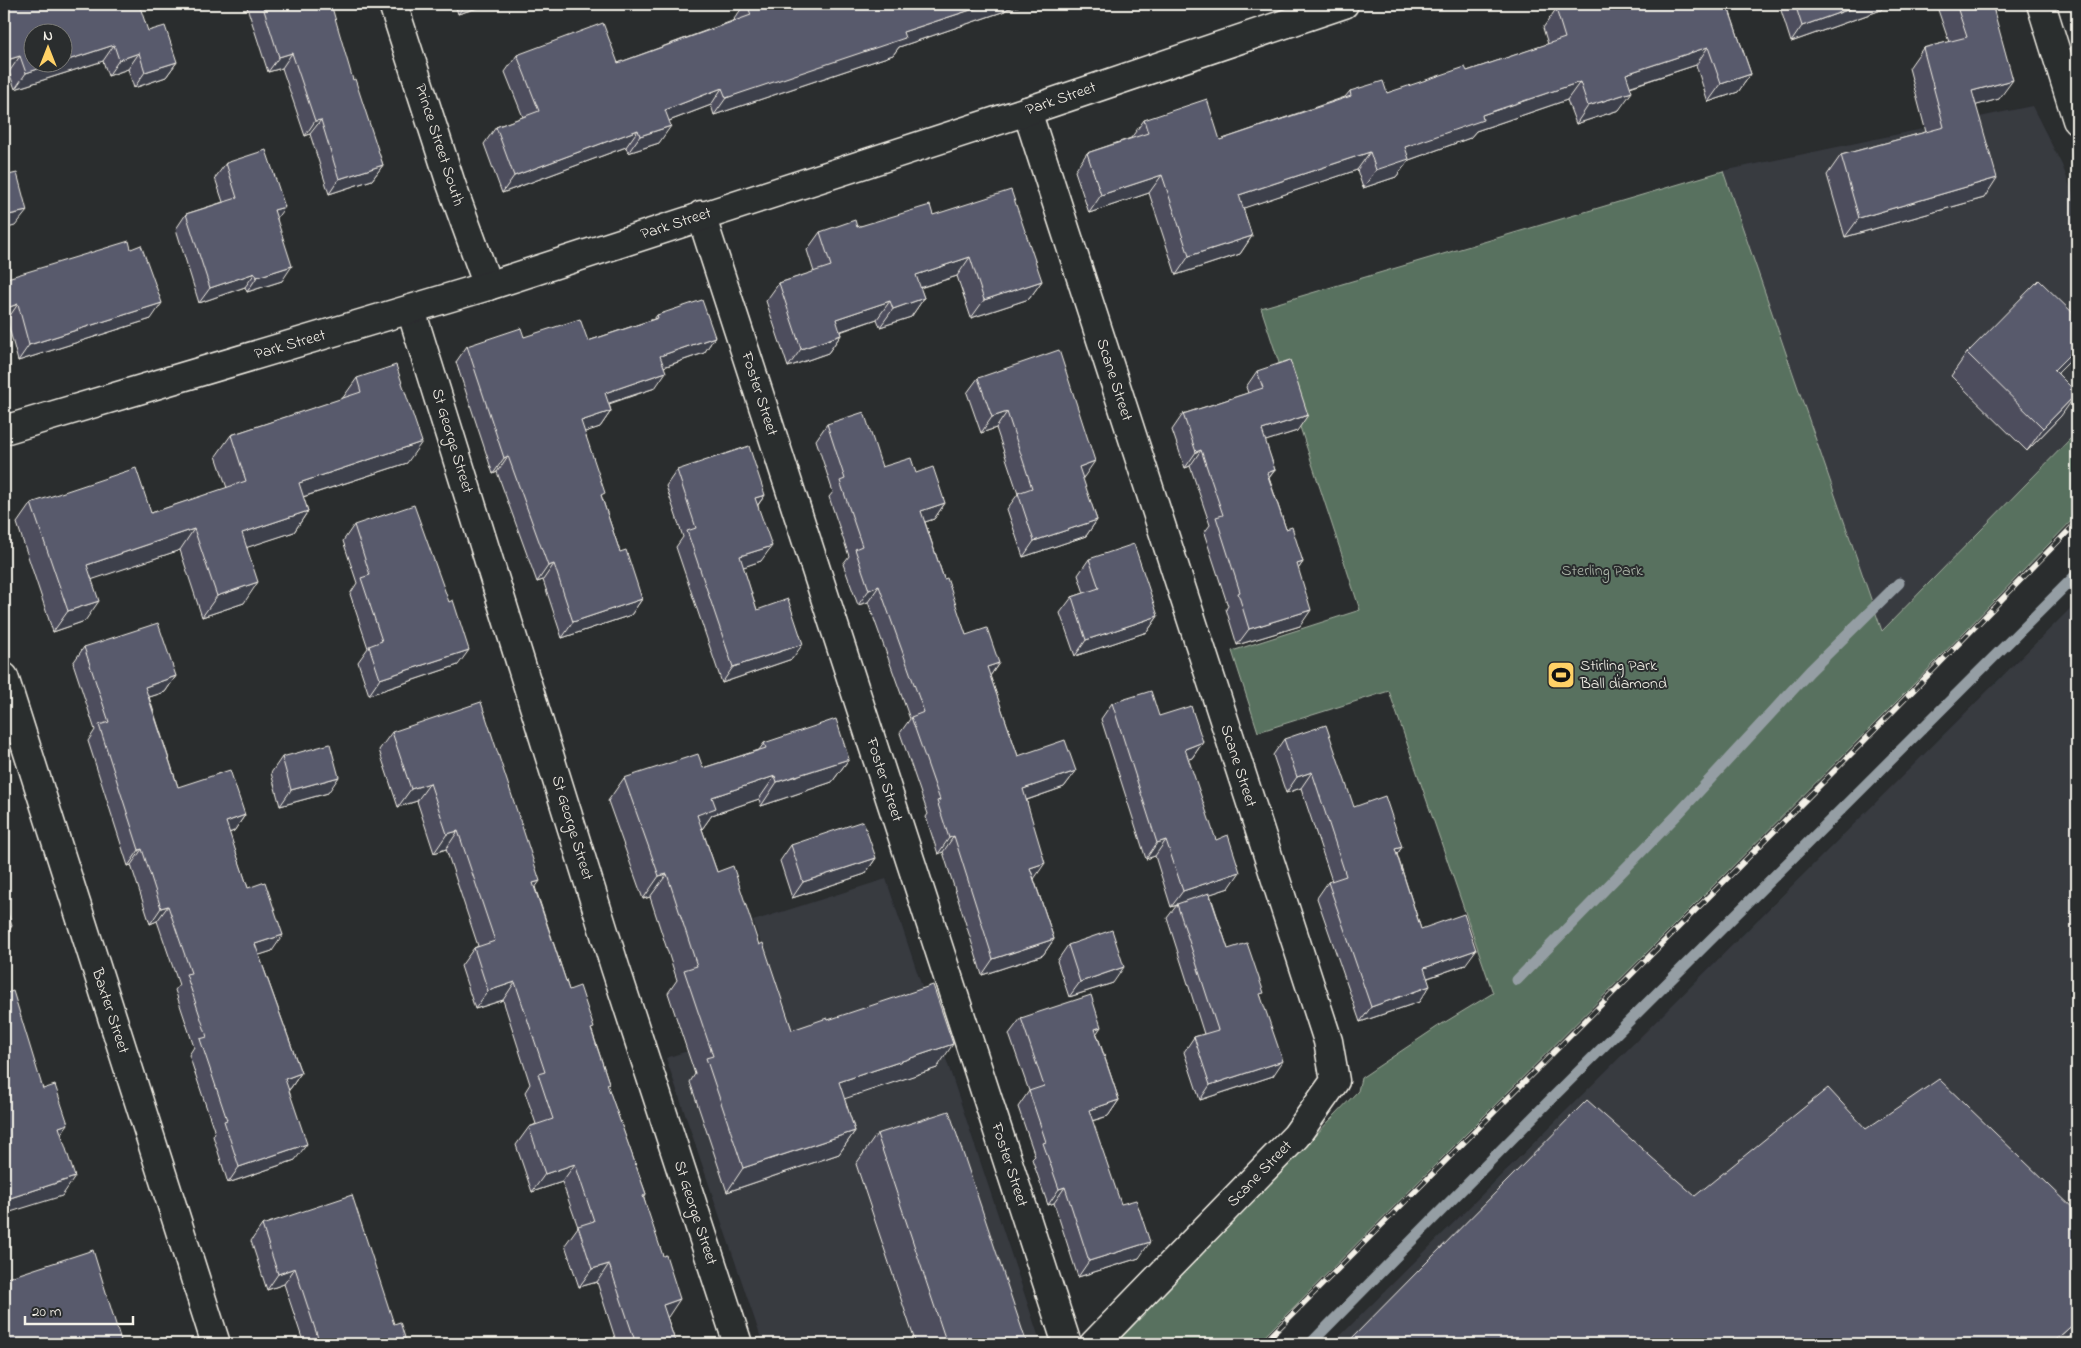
<svg xmlns="http://www.w3.org/2000/svg" width="2081" height="1348" viewBox="0 0 2081 1348" font-family="'Indie Flower',sans-serif">
	<style>
		.built { fill: #383a41 }
		.green { fill: #59715e; stroke: #a6b1a3 }
		.lines { fill: none; stroke-linecap: round; stroke-linejoin: round }
		.stream { stroke: #959ea4; stroke-width: 11 }
		.minor-casing { stroke: #f4f1e8; stroke-width: 31 }
		.tertiary-casing { stroke: #f4f1e8; stroke-width: 31 }
		.minor { stroke: #2a2d2e; stroke-width: 28 }
		.tertiary { stroke: #2a2d2e; stroke-width: 28 }
		.rail-casing { stroke: #f4f1e8; stroke-width: 5.5 }
		.rail { stroke: #2a2d2e; stroke-width: 4; stroke-dasharray: 11; stroke-linecap: butt }
		.wall { fill: #4d4d5d; stroke: #f4f1e8 }
		.shaded-wall { fill: #3e3f4c; stroke: #f4f1e8 }
		.building { fill: #595a6c; stroke: #f4f1e8 }
		.labels { text-anchor: middle; dominant-baseline: central; stroke-width: 4; stroke-linejoin: round; paint-order: stroke }
		.street-label { font-size: 16px; fill: #f4f1e8; stroke: #2a2d2e }
		.park-label { font-size: 16px; fill: #aeb7aa; stroke: #2a2d2e }
		.poi-label { font-size: 16px; fill: #f4f1e8; stroke: #2a2d2e; text-anchor: start }
	</style>
	<rect width="100%" height="100%" fill="#2a2d2e"/>
	<filter id="ink" filterUnits="userSpaceOnUse"><feTurbulence type="fractalNoise" baseFrequency=".02" numOctaves="2"/><feDisplacementMap in="SourceGraphic" scale="10" xChannelSelector="R" yChannelSelector="G"/><feConvolveMatrix kernelMatrix="1 2 1 2 8 2 1 2 1" color-interpolation-filters="sRGB"/></filter>
	<g filter="url(#ink)">
		<!-- built -->
		<path class="built" d="M2032,106L2062,165L2077,205V432L1882,631L1723,171Z
			M2077,602V1344H1332Z
			M886,879L1041,1344H763L666,1058L786,1019L753,921Z"/>
		<!-- green -->
		<path class="green" d="M1723,171L1882,631L2077,432V515L1912,686L1257,1344H1115L1358,1091L1361,1078L1437,1027L1493,993L1389,691L1258,732L1232,651L1360,610L1261,308Z"/>
		<g class="lines">
			<!-- stream -->
			<path class="stream" d="M1517,980L1678,814L1810,671L1899,583
				M1310,1344L1553,1097L2077,574"/>
			<defs>
				<path id="minor" d="M393,4L451,184L488,286
					M2041,4L2077,120
					M1027,111L1328,1041L1335,1081L1296,1136L1094,1344
					M701,215L1067,1344
					M411,310L615,967L738,1344
					M4,677L216,1344"/>
				<path id="tertiary" d="M4,430L488,286L1027,111L1344,4"/>
			</defs>
			<!-- minor casing -->
			<use href="#minor" class="minor-casing"/>
			<!-- tertiary casing -->
			<use href="#tertiary" class="tertiary-casing"/>
			<!-- minor -->
			<use href="#minor" class="minor"/>
			<!-- tertiary -->
			<use href="#tertiary" class="tertiary"/>
			<defs>
				<path id="rail" d="M1263,1344L1863,742L2077,522"/>
			</defs>
			<!-- rail casing -->
			<use href="#rail" class="rail-casing"/>
			<!-- rail -->
			<use href="#rail" class="rail"/>
		</g>
		<!-- wall -->
		<path class="wall" d="M4,4L67,7L148,31L177,62L166,77L134,88L128,69L108,76L103,61L15,89L9,72L4,73Z
			M246,4H302L303,7L353,80L383,165L372,180L329,194L310,134L305,136L282,68L268,72Z
			M455,4H490L458,14Z
			M745,4H1025L1007,9L1005,11L899,47L893,55L714,115L711,105L669,121L659,143L628,153L626,147L502,193L484,144L496,127L523,117L505,72L517,55L618,63L735,20L734,19Z
			M1727,4L1751,74L1738,92L1708,102L1696,65L1630,87L1619,110L1576,124L1567,100L1476,131L1470,138L1409,160L1396,177L1363,188L1357,170L1243,208L1252,236L1240,254L1176,275L1149,193L1089,213L1075,171L1087,153L1131,138L1144,120L1220,140L1345,97L1350,91L1387,93L1467,71L1548,44L1543,28L1556,9Z
			M1779,4H1885L1881,10L1791,42Z
			M1936,4H1998L1994,9L1999,99L1976,105L1984,198L1845,237L1827,175L1841,155L1926,132L1909,68L1923,48L1949,42Z
			M226,163L277,218L282,281L247,292L245,287L199,303L176,229L186,214L223,202L215,178Z
			M933,215L1042,281L1029,299L971,318L957,276L920,288L924,298L911,317L880,327L877,319L840,332L841,335L828,353L788,367L766,301L779,283L814,272L807,250L820,232Z
			M4,279L151,319L18,361L7,320L4,321Z
			M657,315L715,337L704,353L664,367L655,388L609,404L611,411L600,427L584,432L602,498L620,552L642,599L631,615L562,638L543,580L537,582L497,472L493,474L456,362L467,346L524,337L588,341L654,319Z
			M1967,353L2076,355L2058,373L2061,416L2027,451L1951,376Z
			M1257,371L1297,431L1265,441L1275,470L1269,478L1286,529L1303,562L1298,569L1300,626L1237,645L1226,609L1228,606L1204,533L1210,525L1190,466L1185,468L1172,430L1183,414L1248,393L1246,387Z
			M357,378L407,463L303,497L308,511L294,532L247,547L244,603L202,617L180,550L92,579L85,621L53,632L17,523L31,503L151,513L227,488L216,456L231,435L342,399Z
			M978,378L1084,477L1082,478L1097,520L1086,536L1023,557L1007,509L1018,494L996,428L981,433L967,393Z
			M827,424L882,467L916,473L945,503L934,519L925,522L944,579L966,635L999,663L990,676L1018,756L1076,771L1064,787L1027,800L1034,879L1054,939L1043,955L982,975L943,852L938,854L926,817L928,814L900,733L910,719L868,602L858,605L843,564L849,556L829,497L833,492L816,440Z
			M677,470L765,495L758,505L761,561L743,567L757,610L792,659L722,683L676,547L683,537L666,486Z
			M354,525L458,665L369,695L358,662L368,648L350,594L357,583L343,541Z
			M1089,559L1158,616L1147,632L1075,656L1060,613L1072,597L1084,593L1078,575Z
			M84,647L176,676L165,692L149,697L178,787L245,815L234,831L229,833L248,888L272,951L259,955L301,1073L290,1089L288,1090L295,1160L228,1183L213,1136L215,1133L189,1055L194,1047L175,990L179,985L157,921L150,924L131,865L128,866L88,741L95,730L73,663Z
			M1112,703L1159,716L1203,742L1192,758L1188,759L1229,888L1210,894L1228,949L1261,997L1273,1076L1200,1100L1184,1052L1194,1037L1204,1034L1167,918L1177,905L1171,907L1155,856L1146,859L1101,719Z
			M392,732L535,887L569,990L592,1031L609,1083L607,1085L646,1194L644,1198L668,1317H667L676,1344H617L597,1282L579,1287L565,1245L578,1227L562,1182L532,1192L516,1145L529,1127L536,1124L525,1092L530,1084L503,1000L475,1009L461,966L474,948L478,946L446,849L434,853L417,801L398,807L379,750Z
			M1284,739L1354,807L1402,847L1397,854L1421,929L1465,965L1428,978L1419,1002L1360,1022L1317,898L1328,882L1332,881L1301,788L1286,793L1273,755Z
			M764,743L849,759L832,782L761,806L759,799L712,815L702,829L717,872L759,945L792,1030L828,1020L937,1068L844,1098L855,1131L839,1154L727,1192L690,1082L695,1074L668,993L677,980L650,897L643,899L608,801L624,778L703,768L759,750Z
			M282,757L328,793L280,806L271,773Z
			M791,845L876,858L865,874L792,898L780,861Z
			M1068,945L1113,983L1069,997L1057,961Z
			M1021,1018L1097,1034L1119,1100L1108,1116L1092,1121L1139,1258L1078,1277L1054,1203L1048,1205L1032,1159L1035,1156L1018,1107L1029,1091L1009,1034Z
			M877,1134L1027,1344H916L856,1164Z
			M262,1225L394,1324L407,1344H304L284,1284L267,1290L251,1241Z"/>
		<!-- shaded-wall -->
		<path class="shaded-wall" d="M466,4H490L458,14Z
			M989,4H1025L1007,9L1005,11L899,47L893,55L714,115L726,98L903,32Z
			M1864,4H1885L1881,10L1791,42L1802,26Z
			M1988,4H1998L1990,14Z
			M114,45L103,61L15,89L26,73L59,62H62Z
			M1708,47L1696,65L1613,92L1626,74Z
			M139,53L128,69L108,76L119,60Z
			M292,53L282,68L268,72L279,57Z
			M20,56L9,72L4,73V61Z
			M177,62L166,77L134,88L145,72Z
			M1751,74L1738,92L1708,102L1721,84Z
			M2013,80L1999,99L1959,110L1972,91Z
			M1580,82L1567,100L1476,131L1470,138L1409,160L1396,177L1363,188L1376,170L1405,147L1482,115Z
			M722,88L711,105L653,127L665,110Z
			M1632,92L1619,110L1576,124L1588,106Z
			M321,120L310,134L305,136L315,121Z
			M671,126L659,143L628,153L640,136Z
			M638,130L626,147L502,193L514,176Z
			M1370,152L1357,170L1226,214L1239,195Z
			M383,165L372,180L329,194L339,179Z
			M1162,175L1149,193L1089,213L1101,195Z
			M1997,178L1984,198L1845,237L1859,218Z
			M285,207L274,222V210Z
			M27,211L15,226L4,229V216Z
			M1252,236L1240,254L1176,275L1189,256Z
			M970,257L957,276L903,293L916,275Z
			M292,266L282,281L247,292L257,277Z
			M255,273L245,287L199,303L210,288Z
			M1042,281L1029,299L971,318L984,300Z
			M924,298L911,317L880,327L893,309Z
			M890,301L877,319L823,337L836,319Z
			M162,303L151,319L18,361L29,345Z
			M18,304L7,320L4,321V309Z
			M841,335L828,353L788,367L801,349Z
			M715,337L704,353L649,372L660,356Z
			M2077,347V353L2076,355L2038,393L2054,370Z
			M666,372L655,388L594,408L605,393Z
			M2077,393L2061,416L2027,451L2043,428Z
			M611,411L600,427L570,437L581,421Z
			M1007,412L996,428L981,433L992,417Z
			M1308,415L1297,431L1250,446L1262,430Z
			M422,442L407,463L284,503L299,483Z
			M1201,450L1190,466L1185,468L1196,452Z
			M508,456L497,472L493,474L504,458Z
			M1095,461L1084,477L1068,483L1079,467Z
			M1275,470L1263,485L1267,473Z
			M765,495L754,510L755,498Z
			M945,503L934,519L910,527L921,511Z
			M308,511L294,532L227,554L242,533Z
			M1097,520L1086,536L1023,557L1034,541Z
			M194,529L180,550L73,586L87,565Z
			M772,546L761,561L729,572L740,556Z
			M1303,562L1292,578L1297,564Z
			M554,564L543,580L537,582L548,566Z
			M258,582L244,603L202,617L217,596Z
			M879,586L868,602L858,605L869,590Z
			M642,599L631,615L562,638L573,622Z
			M99,601L85,621L53,632L68,611Z
			M1311,610L1300,626L1237,645L1249,629Z
			M1158,616L1147,632L1075,656L1086,640Z
			M803,644L792,659L722,683L733,667Z
			M469,650L458,665L369,695L380,679Z
			M999,663L988,679L987,667Z
			M176,676L165,692L134,702L145,687Z
			M1203,742L1192,758L1173,764L1185,749Z
			M849,759L832,782L761,806L777,782Z
			M1076,771L1064,787L1012,805L1023,789Z
			M1312,772L1301,788L1286,793L1297,777Z
			M775,776L759,799L712,815L700,832L697,815L712,797Z
			M339,777L328,793L280,806L291,790Z
			M430,783L417,801L398,807L411,789Z
			M245,815L234,831L215,838L226,822Z
			M458,831L446,849L434,853L447,834Z
			M954,836L943,852L938,854L949,838Z
			M1166,840L1155,856L1146,859L1157,843Z
			M1402,847L1391,863L1395,849Z
			M142,849L131,865L128,866L139,850Z
			M876,858L865,874L792,898L803,882Z
			M1045,863L1034,879L1030,868Z
			M1240,872L1229,888L1171,907L1183,891Z
			M667,874L650,897L643,899L659,876Z
			M540,881L527,899L533,883Z
			M168,906L157,921L150,924L161,908Z
			M12,926L4,938V929Z
			M283,935L272,951L244,960L255,944Z
			M1054,939L1043,955L982,975L993,959Z
			M1476,950L1465,965L1413,983L1424,968Z
			M1124,967L1113,983L1069,997L1080,982Z
			M515,982L503,1000L475,1009L488,991Z
			M1430,986L1419,1002L1360,1022L1371,1007Z
			M1101,1027L1090,1043L1095,1029Z
			M953,1044L937,1068L823,1106L839,1082Z
			M1283,1061L1273,1076L1200,1100L1210,1085Z
			M301,1073L290,1089L274,1094L285,1079Z
			M1119,1100L1108,1116L1078,1125L1089,1110Z
			M68,1124L55,1142L59,1127Z
			M855,1131L839,1154L727,1192L743,1168Z
			M307,1144L295,1160L228,1183L239,1167Z
			M575,1164L562,1182L532,1192L545,1174Z
			M75,1177L62,1196L4,1214V1200Z
			M1065,1187L1054,1203L1048,1205L1059,1189Z
			M1150,1242L1139,1258L1078,1277L1089,1261Z
			M609,1264L597,1282L579,1287L592,1269Z
			M295,1268L284,1284L267,1290L278,1274Z
			M680,1299L668,1317L650,1323L663,1305Z
			M2077,1321V1331L2061,1344H2051Z"/>
		<!-- building -->
		<path class="building" d="M4,4H66L67,7L77,4H139L148,31L165,26L177,62L145,72L139,53L119,60L114,45L62,62V32H32V62H59L26,73L20,56L4,61Z
			M262,4H302L303,7L317,4H331L353,80L355,79L383,165L339,179L321,120L315,121L292,53L279,57Z
			M747,4H989L903,32L905,38L726,98L722,88L665,110L671,126L640,136L638,130L514,176L496,127L539,111L517,55L603,23L618,63L751,15Z
			M1572,4H1727L1751,74L1721,84L1708,47L1626,74L1632,92L1588,106L1580,82L1482,115L1483,120L1405,147L1409,159L1376,170L1370,152L1239,195L1252,236L1189,256L1162,175L1101,195L1087,153L1148,133L1144,120L1207,99L1220,140L1351,96L1350,91L1383,81L1387,93L1465,67L1467,71L1565,38L1556,9Z
			M1795,4H1864L1802,26Z
			M1956,4H1992L2013,80L1972,91L1997,178L1859,218L1841,155L1944,127L1923,48L1967,37Z
			M266,150L285,207L274,210L292,266L257,277L255,273L210,288L186,214L237,198L226,163Z
			M17,173L27,211L4,216V176Z
			M1011,190L1042,281L984,300L970,257L916,275L924,298L893,309L890,301L836,319L841,335L801,349L779,283L831,266L820,232L855,220L857,227L930,205L933,215Z
			M129,241L131,249L141,245L162,303L29,345L18,304L4,309V279Z
			M2039,280L2077,317V347L2054,370L2077,393L2043,428L1967,353Z
			M702,300L715,337L660,356L666,372L605,393L611,411L581,421L605,493L601,495L620,552L626,550L642,599L573,622L554,564L548,566L508,456L504,458L467,346L521,328L524,337L580,319L588,341L658,318L657,315Z
			M1059,350L1095,461L1079,467L1097,520L1034,541L1018,493L1032,488L1007,412L992,417L978,378Z
			M1290,360L1308,415L1262,430L1275,470L1267,473L1286,529L1292,527L1303,562L1297,564L1311,610L1249,629L1238,593L1240,592L1216,517L1223,515L1201,450L1196,452L1183,414L1263,388L1257,371Z
			M396,365L422,442L299,483L308,511L242,533L258,582L217,596L194,529L87,565L99,601L68,611L31,503L136,468L151,513L246,481L231,435L361,392L357,378Z
			M864,412L882,467L911,458L916,473L933,467L945,503L921,511L944,579L947,578L966,635L987,628L999,663L987,667L1018,756L1065,740L1076,771L1023,789L1045,863L1030,868L1054,939L993,959L954,836L949,838L937,801L940,800L911,717L924,712L879,586L869,590L855,549L862,546L840,481L845,479L827,424Z
			M749,446L765,495L755,498L772,546L740,556L757,610L788,599L803,644L733,667L687,531L696,528L677,470Z
			M414,505L449,602L453,600L469,650L380,679L369,646L382,641L361,578L370,575L354,525Z
			M1134,544L1158,616L1086,640L1072,597L1099,588L1089,559Z
			M158,623L176,676L145,687L178,787L230,770L245,815L226,822L248,888L265,882L283,935L255,944L301,1073L285,1079L307,1144L239,1167L224,1121L227,1120L200,1039L207,1037L186,974L191,973L168,906L161,908L142,849L139,850L99,725L109,722L84,647Z
			M1151,691L1159,716L1191,706L1203,742L1185,749L1216,840L1228,835L1240,872L1183,891L1166,840L1157,843L1112,703Z
			M481,702L540,881L533,883L569,990L580,986L594,1028L591,1029L609,1083L607,1084L646,1194L643,1196L663,1256L666,1255L680,1299L663,1305L676,1344H636L609,1264L592,1269L578,1226L594,1221L575,1164L545,1174L529,1127L553,1119L538,1074L545,1072L515,982L488,991L474,948L495,941L458,831L447,834L430,783L411,789L392,732Z
			M836,719L849,759L777,782L775,776L712,797L716,808L697,815L717,872L733,866L759,945L763,943L792,1030L827,1018L828,1020L933,985L953,1044L839,1082L855,1131L743,1168L706,1058L713,1056L684,970L697,966L667,874L659,876L624,778L698,754L703,768L766,748L764,743Z
			M1326,725L1354,807L1385,796L1402,847L1395,849L1421,929L1464,914L1476,950L1424,968L1430,986L1371,1007L1328,882L1346,876L1312,772L1297,777L1284,739Z
			M330,744L339,777L291,790L282,757Z
			M863,821L876,858L803,882L791,845Z
			M1209,893L1228,949L1247,943L1264,993L1260,994L1283,1061L1210,1085L1194,1037L1218,1030L1177,904Z
			M4,900L12,926L4,929Z
			M1112,930L1124,967L1080,982L1068,945Z
			M13,991L43,1089L55,1085L68,1124L59,1127L75,1177L4,1200V994Z
			M1091,995L1101,1027L1095,1029L1119,1100L1089,1110L1121,1204L1136,1200L1150,1242L1089,1261L1065,1187L1059,1189L1043,1143L1046,1142L1029,1091L1044,1086L1021,1018Z
			M1939,1079L2077,1212V1321L2051,1344H1346L1587,1100L1695,1196L1828,1088L1866,1129Z
			M949,1111L1027,1344H947L877,1134Z
			M352,1195L394,1324L400,1322L407,1344H320L295,1268L278,1274L262,1225Z
			M93,1250L122,1344H4V1279Z"/>
	</g>
	<!-- icons -->
	<defs>
		<symbol id="stadium-square" viewBox="-11 -11 22 22"><rect x="-9" y="-9" width="18" height="18" rx="4" fill="#ffd166" stroke="#2a2d2e"/><path d="M0-5a6.5 5 0 1 0 0 10a6.5 5 0 1 0 0-10ZM-3.5-1.8h7v3.6h-7Z" fill="#111"/></symbol>
	</defs>
	<g fill-rule="evenodd">
		<use href="#stadium-square" x="1545" y="659" width="32" height="32"/>
	</g>
	<g class="labels">
		<!-- street labels -->
		<g class="street-label">
			<text transform="translate(1061 99) rotate(-19)">Park Street</text>
			<text transform="translate(439 145) rotate(72)">Prince Street South</text>
			<text transform="translate(676 224) rotate(-18)">Park Street</text>
			<text transform="translate(290 345) rotate(-16)">Park Street</text>
			<text transform="translate(1114 380) rotate(72)">Scane Street</text>
			<text transform="translate(759 394) rotate(72)">Foster Street</text>
			<text transform="translate(452 441) rotate(73)">St George Street</text>
			<text transform="translate(1238 766) rotate(72)">Scane Street</text>
			<text transform="translate(884 780) rotate(72)">Foster Street</text>
			<text transform="translate(572 828) rotate(73)">St George Street</text>
			<text transform="translate(110 1011) rotate(72)">Baxter Street</text>
			<text transform="translate(1009 1165) rotate(72)">Foster Street</text>
			<text transform="translate(1260 1174) rotate(-46)">Scane Street</text>
			<text transform="translate(695 1213) rotate(72)">St George Street</text>
		</g>
		<!-- park labels -->
		<g class="park-label">
			<text x="1602" y="571">Sterling Park</text>
		</g>
		<!-- poi labels -->
		<g class="poi-label">
			<text x="1580" y="666">Stirling Park<tspan x="1580" dy="18">Ball diamond</tspan></text>
		</g>
	</g>
	<!-- margin -->
	<rect width="2081" height="1348" fill="none" stroke="#2a2d2e" stroke-width="20"/>
	<rect x="10" y="10" width="2061" height="1328" fill="none" stroke="#f4f1e8" stroke-width="2" filter="url(#ink)"/>
	<!-- north arrow -->
	<g transform="translate(48 48)"><circle r="24" fill="#2a2d2e" stroke="#7b7b78"/>
	<path d="M0-4L9 19L0 12L-9 19Z" fill="#ffd166"/>
	<text y="-8" font-size="14" font-weight="bold" text-anchor="middle" fill="#f4f1e8">N</text>
	</g>
	<!-- scale -->
	<path d="M25 1316v8h108v-8" fill="none" stroke="#f4f1e8" stroke-width="2.5"/>
	<text x="32" y="1316" font-size="15" fill="#f4f1e8" stroke="#2a2d2e" stroke-width="4" paint-order="stroke">20 m</text>
</svg>
